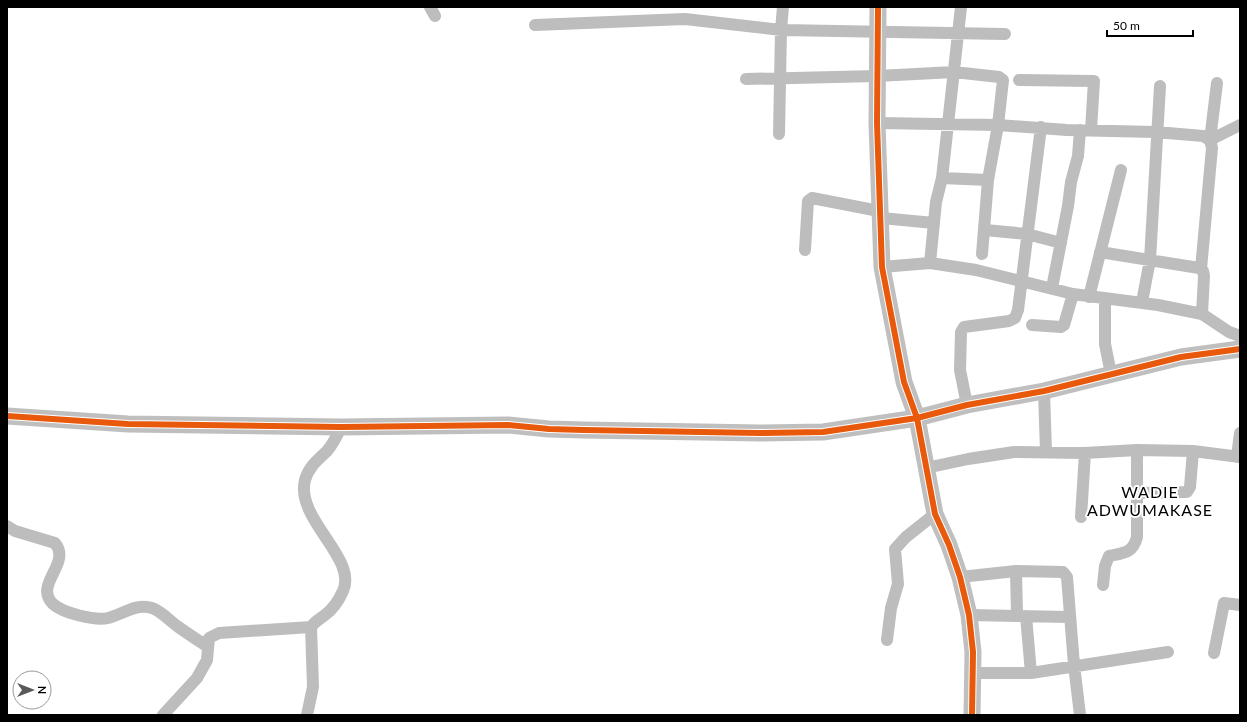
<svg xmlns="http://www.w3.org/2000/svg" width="1247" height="722" viewBox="0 0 1247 722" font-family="Lato,sans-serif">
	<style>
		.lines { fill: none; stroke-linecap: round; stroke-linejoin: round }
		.street { stroke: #bdbdbd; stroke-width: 12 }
		.secondary { stroke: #bfbfbf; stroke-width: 17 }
		.cycleway-casing { stroke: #fff; stroke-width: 8 }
		.cycleway { stroke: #e8590c; stroke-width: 6 }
		.labels { text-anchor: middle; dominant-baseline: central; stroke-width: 4; stroke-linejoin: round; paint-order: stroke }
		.quarter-label { font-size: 16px; letter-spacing: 1px; fill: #000; stroke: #fff }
	</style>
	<rect width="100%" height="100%" fill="#fff"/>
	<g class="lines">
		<!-- street -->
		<path class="street" d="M430,7L435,16
			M535,25L685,19L781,30L1005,34
			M746,79L877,76L954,72L999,77L1003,80L998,125L988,180L982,254
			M1019,80L1094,81L1091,130
			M877,123L998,125L1067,130L1156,132L1203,136L1210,140L1212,148L1201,269
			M779,134L781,30L783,7
			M1210,140L1217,83
			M1210,140L1240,125
			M942,178L988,180
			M881,218L934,223
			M985,230L1027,234L1061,243
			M805,250L808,201L812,198L879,211
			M1100,252L1199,268L1203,271L1204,276L1202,314
			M930,263L936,202L942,178L961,7
			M882,267L930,263L976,270L1073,294L1158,305L1202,314L1229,332L1240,336
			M1052,288L1068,206L1071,182L1078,156L1080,130
			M1089,297L1121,170
			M1105,298V344L1111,374
			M1142,302L1150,260L1160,86
			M1032,325L1061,327L1064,325L1073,294
			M1044,391L1046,452
			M967,405L960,370L961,332L964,327L1009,321L1015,318L1018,310L1041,127
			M1237,457L1240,433
			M926,468L968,459L1014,452L1085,453L1137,450L1193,451L1240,457
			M1137,493L1187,492L1190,487L1193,451
			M1081,517L1085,453
			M7,526L15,531L55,543C72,564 33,584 53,604C63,613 95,621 108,618C123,614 136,603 152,608C161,611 169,620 177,626C187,633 197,640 207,646
			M1016,571L1017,615
			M960,577L1016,571L1063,572L1067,577L1074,665L1080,715
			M1103,585L1105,566L1109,556C1124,553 1133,553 1137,537V450
			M969,615L1069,617
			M1026,616L1031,673
			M887,640L891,608L898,584L895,549L906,537L935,514
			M1214,653L1224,603L1240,605
			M973,673H1031L1168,652
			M163,715L197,678L207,660L209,638L219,633L311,627
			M307,715L313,687L311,627C315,621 320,619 325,615C333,609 339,600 343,591C358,558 295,519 305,480C309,466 318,460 327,451C333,444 337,436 341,427"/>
		<!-- secondary -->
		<path class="secondary" d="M878,7L877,123L882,267L904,382L917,418L935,514L949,545L960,577L969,615L973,652L972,715
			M7,416L128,424L341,427L508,425L549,429L584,430L760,433L823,432L917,418L967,405L1044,391L1181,357L1240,349"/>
		<defs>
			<path id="cycleway" d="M878,7L877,123L882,267L904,382L917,418L935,514L949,545L960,577L969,615L973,652L972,715
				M7,416L128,424L341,427L508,425L549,429L584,430L760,433L823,432L917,418L967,405L1044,391L1181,357L1240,349"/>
		</defs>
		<!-- cycleway casing -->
		<use href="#cycleway" class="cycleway-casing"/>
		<!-- cycleway -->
		<use href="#cycleway" class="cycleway"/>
	</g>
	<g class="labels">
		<!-- quarter labels -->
		<g class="quarter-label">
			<text x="1150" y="491">WADIE<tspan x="1150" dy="18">ADWUMAKASE</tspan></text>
		</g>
	</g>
	<!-- border -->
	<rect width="1247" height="722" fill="none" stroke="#000000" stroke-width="16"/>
	<!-- north arrow -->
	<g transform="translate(32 690) rotate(90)"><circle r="19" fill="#ffffff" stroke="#999999"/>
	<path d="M0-3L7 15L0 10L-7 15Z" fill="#595959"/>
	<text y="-6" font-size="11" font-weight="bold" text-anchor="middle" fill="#000000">N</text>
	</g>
	<!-- scale -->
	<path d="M1107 30v6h86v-6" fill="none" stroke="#000000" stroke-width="2"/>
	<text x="1113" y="30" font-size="12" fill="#000000" stroke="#ffffff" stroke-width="3" paint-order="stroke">50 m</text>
</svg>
